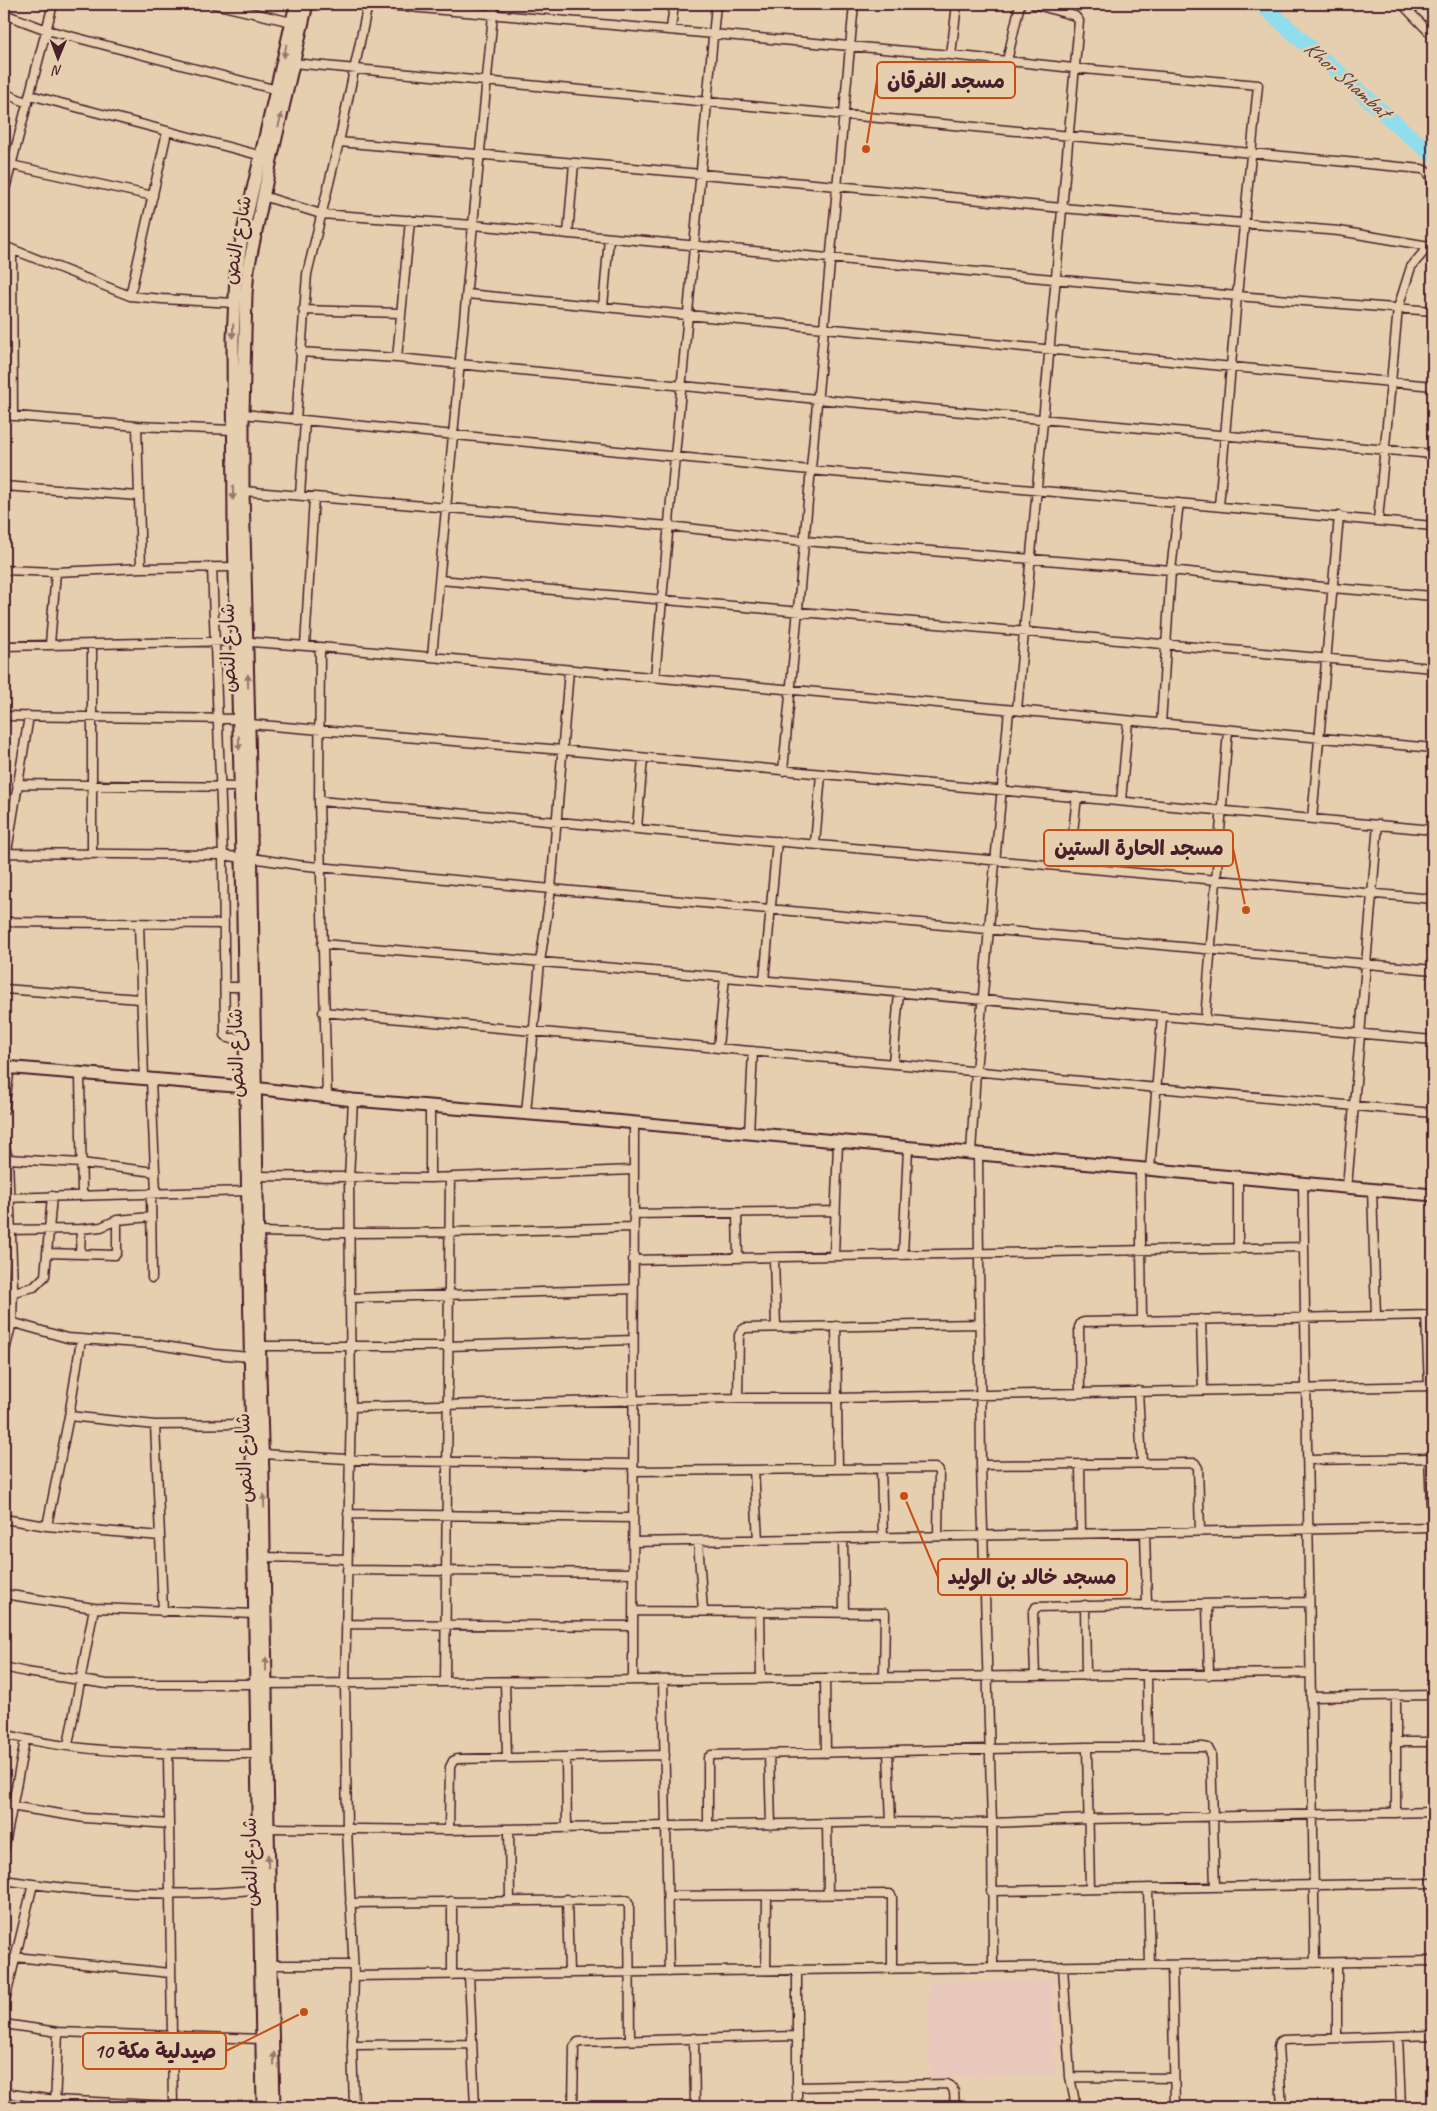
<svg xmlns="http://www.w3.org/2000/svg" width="1437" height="2111" viewBox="0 0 1437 2111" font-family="Caveat,'Playpen Sans Arabic',sans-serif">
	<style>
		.built { fill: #e8c8bb }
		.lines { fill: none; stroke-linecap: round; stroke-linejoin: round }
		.river { stroke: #8fdded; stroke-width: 16 }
		.street-casing { stroke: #4a1f2b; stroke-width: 11 }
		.secondary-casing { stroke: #4a1f2b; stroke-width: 15 }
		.street { stroke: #e6cfaf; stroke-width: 8 }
		.secondary { stroke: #e6cfaf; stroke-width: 11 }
		.oneway { fill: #98776d }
		.labels { text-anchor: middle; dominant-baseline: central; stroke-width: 5; stroke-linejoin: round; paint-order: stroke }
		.street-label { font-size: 20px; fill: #4a1f2b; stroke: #e6cfaf }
		.water-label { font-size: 21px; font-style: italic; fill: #543c48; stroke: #e6cfaf }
		.leader { fill: none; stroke: #c84d12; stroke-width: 2 }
		.callout-dot { fill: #c84d12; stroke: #e6cfaf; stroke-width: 2 }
		.callout { fill: #e6cfaf; stroke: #c84d12; stroke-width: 2 }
		.callout-label { font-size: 21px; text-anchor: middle; font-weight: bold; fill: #4a1f2b }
	</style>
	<rect width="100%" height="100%" fill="#e6cfaf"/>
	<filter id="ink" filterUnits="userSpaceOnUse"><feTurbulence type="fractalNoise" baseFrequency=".02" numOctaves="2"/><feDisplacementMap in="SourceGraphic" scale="10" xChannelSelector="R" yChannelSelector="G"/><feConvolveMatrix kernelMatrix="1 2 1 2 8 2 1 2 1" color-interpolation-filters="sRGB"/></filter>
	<g filter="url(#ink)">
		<!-- built -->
		<path class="built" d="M1053,1979L1055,2075L930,2078L928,1982Z"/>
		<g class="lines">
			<!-- river -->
			<path class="river" d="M1261,4L1413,139L1433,154"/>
			<defs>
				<path id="street" d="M214,4L292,22
					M375,4L951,55L1073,68L1258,85L1237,296L1219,506
					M1402,4L1433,36
					M4,14L47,30L277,90
					M671,29L674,4
					M951,55L957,4
					M1007,61L1020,4
					M293,63L1422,169C1436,173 1432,196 1433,208
					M4,93L28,103
					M30,95L262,156
					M339,142L837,186L1062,208L1339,231L1429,246
					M11,165L153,196
					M4,193L53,4
					M263,196L321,214L473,225L1237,296L1433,311
					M568,234L574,163
					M4,246L130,296L162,299L234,303
					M12,249L13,416
					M467,294L1433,386
					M130,296L167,132
					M603,307L609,238
					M303,310L400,313
					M300,352L397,358L817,399L1433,454
					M397,358L410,220
					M243,414L810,470L1433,526
					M4,415L137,426L233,430
					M296,420L307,274L339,142L368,4
					M137,426L141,568
					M4,486L138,496
					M243,491L669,526L804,541L1171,570L1332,588L1433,596
					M300,495L305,421
					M1378,520L1398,308L1411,267L1433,241
					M212,567L223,855L225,1035L228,1038H245
					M4,570L56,572L141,568L234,567
					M440,580L1433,668
					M50,644L56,572
					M4,646L237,641L320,647L1433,748
					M305,646L314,497
					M320,647L319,801L327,1097
					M432,656L494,4
					M655,677L716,4
					M1017,710L1079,21L1075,16L1034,4
					M4,716L239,719
					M249,724L562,750L1433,830
					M1161,724L1171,570L1179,503
					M783,771L854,4
					M17,784L240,787
					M319,801L1433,899
					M1121,801L1128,721
					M1312,819L1339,516
					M637,828L643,758
					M815,844L821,774
					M4,853L223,855L242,858
					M92,854V644
					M252,858L298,865L551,889L1433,970
					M1069,867L1077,797
					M4,870L29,716
					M4,922L224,924
					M139,923L144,1079
					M322,944L725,977L1433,1040
					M764,981L777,841
					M225,987H243
					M4,989L140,999
					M323,1012L1433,1113
					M1205,1020L1228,730
					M718,1047L725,977
					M893,1063L899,993
					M80,1075L82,1195
					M151,1080L156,1193
					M353,1100L349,1178L351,1407L345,1683L347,1829L354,1976L352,2045L354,2107
					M4,1110L10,1068
					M526,1113L540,962L551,889L569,670
					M749,1133L753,1051
					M4,1142L8,1159L13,1286L12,1322L4,1355
					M971,1153L976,1071L1009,710
					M978,1154L981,1465L992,1823L993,1967
					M8,1159L81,1163L155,1172
					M1140,1168L1142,1320
					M1150,1169L1162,1017
					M257,1176L430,1178L633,1170
					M1238,1176V1249
					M430,1178V1106
					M1303,1182L1315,1963
					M1347,1187L1378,824
					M1372,1189L1376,1316
					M151,1193L152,1278
					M4,1198L247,1191
					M737,1213L738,1258
					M633,1214L835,1211
					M4,1230L81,1229L101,1227L117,1220L151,1217
					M258,1232C383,1235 508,1231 633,1227
					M48,1253L115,1255L117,1253V1220
					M80,1254L81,1229
					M903,1255L908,1148
					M834,1256L838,1142
					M774,1258L776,1327
					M633,1260L1304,1247
					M13,1292L34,1287L45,1276L52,1196
					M351,1298L633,1289
					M1426,1315L1429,1386
					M1201,1319L1203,1390
					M4,1320L67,1338L152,1344L215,1354L250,1357
					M836,1326L838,1469
					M255,1346H449L633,1340
					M1138,1391L1142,1463
					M1080,1392L1079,1327L1081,1323L1084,1322L1433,1315
					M738,1398L739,1335L742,1330L745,1328L980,1324
					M351,1407L738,1398H837L1433,1386
					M69,1416L155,1425L251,1424
					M155,1425L160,1536
					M263,1454L380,1461L633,1464
					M1429,1458L1432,1527
					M1307,1460L1433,1458
					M1080,1464L1081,1534
					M981,1465L1195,1463L1198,1468L1200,1531
					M881,1469L883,1537
					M754,1470L758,1540
					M633,1471L935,1468L939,1471L938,1536
					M348,1514L633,1518
					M4,1519L47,1526L160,1536L163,1612
					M47,1526L69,1416L81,1340
					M1145,1533L1147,1605
					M843,1538L844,1612
					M698,1541L703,1611
					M633,1542L1433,1527
					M264,1557L347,1559
					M347,1570L633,1573
					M4,1594L94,1608L255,1614
					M1085,1605L1086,1676
					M1207,1605L1209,1675
					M633,1611L885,1613L884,1678
					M760,1611L761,1679
					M346,1624L633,1626
					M4,1667L26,1672L107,1684H256
					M1147,1675L1148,1746
					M1035,1676L1033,1613L1036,1607L1309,1602
					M825,1678L826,1753
					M633,1680L634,1122
					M663,1680L669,1972
					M445,1682L450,1177
					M505,1682L507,1758
					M266,1684L1310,1673
					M1396,1696V1813
					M1311,1697L1433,1695
					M4,1734C86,1755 173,1754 257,1754
					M1396,1742H1433
					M68,1745L94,1608
					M1087,1747L1090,1889
					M888,1752L891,1822
					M168,1754L173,2107
					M769,1754L771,1825
					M566,1757L567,1829
					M4,1805L85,1818L169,1824
					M827,1823L828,1893
					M708,1826V1758L711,1755L1087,1747H1203L1208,1748L1211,1754L1215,1887
					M268,1828L449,1830L891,1822L992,1823L1088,1819L1433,1812
					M509,1829L510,1900
					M449,1830L450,1767L453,1761L457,1759L665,1755
					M4,1850L25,1740
					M4,1880C89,1893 176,1898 262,1889
					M1148,1888L1150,1965
					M991,1891L1433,1883
					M668,1896L890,1894L892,1897V1969
					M567,1899L569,1973
					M350,1903L627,1900L629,1904L630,2040
					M15,1957L170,1973
					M1337,1963V2037
					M271,1965H353
					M1172,1965L1175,2107
					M1063,1966L1070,2077L1076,2107
					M766,1970L767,1896
					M797,1970V2107
					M469,1974L475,2107
					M452,1975V1901
					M354,1976L1433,1961
					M4,2005L33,1884
					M4,2024L58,2032L262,2039
					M1398,2036L1401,2107
					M694,2038L695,2107
					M352,2045L472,2044
					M1070,2077L1174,2078
					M796,2087L947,2084C957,2087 954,2099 954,2107
					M4,2093L55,2100L173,2106
					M55,2107L58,2032
					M573,2107L574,2047L578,2042L796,2036
					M1282,2107L1278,2047L1279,2042L1283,2040L1433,2035
					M1424,2107H1433"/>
				<path id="secondary" d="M4,1067L246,1087L353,1100L581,1118L1433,1195
					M263,2107L242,858L234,530L233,339L236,274L243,232L296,4
					M274,2107L268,1828L263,1477L260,1373L250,770L243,491V414L246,294L248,269L272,155L307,4"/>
			</defs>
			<!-- street casing -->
			<use href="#street" class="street-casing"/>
			<!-- secondary casing -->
			<use href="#secondary" class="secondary-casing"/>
			<!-- street -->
			<use href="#street" class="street"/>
			<!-- secondary -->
			<use href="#secondary" class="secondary"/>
		</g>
		<!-- one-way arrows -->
		<defs><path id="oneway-solid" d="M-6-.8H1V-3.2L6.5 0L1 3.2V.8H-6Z" transform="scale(1.25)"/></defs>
		<g class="oneway">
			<use href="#oneway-solid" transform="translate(285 51) rotate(102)"/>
			<use href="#oneway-solid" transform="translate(280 120) rotate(-77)"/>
			<use href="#oneway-solid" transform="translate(233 331) rotate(91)"/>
			<use href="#oneway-solid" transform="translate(233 493) rotate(89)"/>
			<use href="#oneway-solid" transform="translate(248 681) rotate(-91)"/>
			<use href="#oneway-solid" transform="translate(239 743) rotate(89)"/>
			<use href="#oneway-solid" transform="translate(264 1501) rotate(-91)"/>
			<use href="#oneway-solid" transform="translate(266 1664) rotate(-90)"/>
			<use href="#oneway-solid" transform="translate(268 1861) rotate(-91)"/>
			<use href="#oneway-solid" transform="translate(274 2059) rotate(-91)"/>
		</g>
	</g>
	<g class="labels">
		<!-- street labels -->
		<g class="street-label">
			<text transform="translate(237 240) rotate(-80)">شارع النص</text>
			<text transform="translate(228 648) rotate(-91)">شارع النص</text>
			<text transform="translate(236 1053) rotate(-91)">شارع النص</text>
			<text transform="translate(244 1458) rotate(-92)">شارع النص</text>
			<text transform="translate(250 1862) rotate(-91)">شارع النص</text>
		</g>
		<!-- water labels -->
		<g class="water-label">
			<text transform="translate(1347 79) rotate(41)">Khor Shambat</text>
		</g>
	</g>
	<!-- callouts -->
	<path class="leader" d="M866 149L877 80M1246 910L1233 848M904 1496L938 1577M304 2012L226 2051"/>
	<g class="callout-dot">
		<circle cx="866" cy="149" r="5"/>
		<circle cx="1246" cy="910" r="5"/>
		<circle cx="904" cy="1496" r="5"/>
		<circle cx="304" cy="2012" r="5"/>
	</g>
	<g class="callout">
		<rect x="877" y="62" width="138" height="36" rx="5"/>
		<rect x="1044" y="830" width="189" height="36" rx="5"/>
		<rect x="938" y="1559" width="189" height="36" rx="5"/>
		<rect x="83" y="2033" width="143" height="36" rx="5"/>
	</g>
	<g class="callout-label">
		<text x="946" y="88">مسجد الفرقان</text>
		<text x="1139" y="855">مسجد الحارة الستين</text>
		<text x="1032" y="1584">مسجد خالد بن الوليد</text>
		<text x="155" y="2058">صيدلية مكة 10</text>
	</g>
	<!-- margin -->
	<rect width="1437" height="2111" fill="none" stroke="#e6cfaf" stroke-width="20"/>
	<rect x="10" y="10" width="1417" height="2091" fill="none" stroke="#4a1f2b" stroke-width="2" filter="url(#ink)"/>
	<!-- north arrow -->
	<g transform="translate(58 58) rotate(181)" stroke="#e6cfaf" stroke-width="4" paint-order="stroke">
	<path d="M0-4L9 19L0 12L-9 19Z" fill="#4a1f2b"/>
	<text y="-8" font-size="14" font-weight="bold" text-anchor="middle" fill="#4a1f2b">N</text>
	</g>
</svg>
